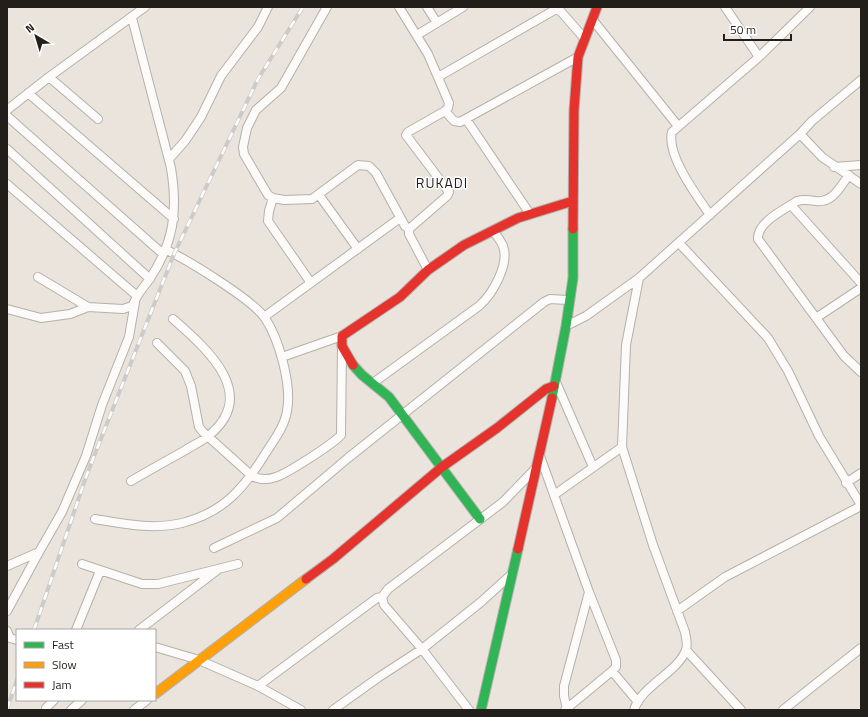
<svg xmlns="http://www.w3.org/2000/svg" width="868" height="717" viewBox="0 0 868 717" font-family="'Titillium Web',sans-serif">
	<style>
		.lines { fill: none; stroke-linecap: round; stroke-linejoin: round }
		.street-casing { stroke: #b4b0aa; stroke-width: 10 }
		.fast-casing { stroke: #b4b0aa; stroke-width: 11 }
		.slow-casing { stroke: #b4b0aa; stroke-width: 11 }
		.jam-casing { stroke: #b4b0aa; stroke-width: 11 }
		.street { stroke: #fcfbfa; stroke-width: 8 }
		.fast { stroke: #30b455; stroke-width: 9 }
		.slow { stroke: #ff9f0a; stroke-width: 9 }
		.jam { stroke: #e5322d; stroke-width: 9 }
		.rail-casing { stroke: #cdcbc9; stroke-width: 4 }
		.rail { stroke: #fff; stroke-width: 2.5; stroke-dasharray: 8; stroke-linecap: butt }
		.labels { text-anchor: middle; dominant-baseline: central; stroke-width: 3; stroke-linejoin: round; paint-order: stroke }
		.quarter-label { font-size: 14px; letter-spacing: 1px; fill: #221e1a; stroke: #fff }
	</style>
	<rect width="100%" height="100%" fill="#eae4dd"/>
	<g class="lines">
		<defs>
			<path id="street" d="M327,7L281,88L256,110L247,128L243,147L244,154L268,195L273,198L284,200L312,199L358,165L369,166L376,173L405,226L409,229
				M399,7L428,54L449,103L448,108L445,111L408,132L406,135L449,192L447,196L409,229V234L428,270
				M427,7L437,23
				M557,7L584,38
				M725,7L759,57
				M592,19L678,126
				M417,35L463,7
				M49,77L98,119
				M438,77L558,8
				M861,80L812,121L800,134L822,157L861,184
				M28,93L174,219
				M7,110L49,77L145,7
				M445,111L454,121L460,122L578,57
				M7,116L163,254
				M466,119L530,214
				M7,149L150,279
				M169,159L185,141L201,117L221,76L258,27L268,7
				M834,167L861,165
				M849,175C840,187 833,203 816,201C809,200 803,199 797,201C784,210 757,222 758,239L844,356L861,372
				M7,184L137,296
				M319,195L358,249
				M273,198L269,211L268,221L311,283
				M791,205L861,283
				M710,215C697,196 666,155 672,132L759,57L810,7
				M679,243L768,338L788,371L819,436L861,505
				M38,277L88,307
				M7,309L41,318L70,314L88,307L123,309L132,306C135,302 135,299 138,295C141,290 145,285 149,280C174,243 178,211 171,168L132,18
				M264,317L400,218
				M816,318L861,288
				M566,326L586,316L639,278L800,134
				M157,343L185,371L191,386L199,427L203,432L252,476C260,480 268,480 276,477C288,473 333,444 341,435L342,348
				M282,357L342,336
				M555,380L593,467
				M373,383L479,306C492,295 510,264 503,246C501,241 496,235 493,230
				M540,456L589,592L616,660V667L612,671L565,710
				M131,481C148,471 166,461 184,451C191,446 201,442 207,437C261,395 207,349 173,319
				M846,483L861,473
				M554,495L622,447
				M95,519C125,524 152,530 182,523C225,512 245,487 267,451C275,439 285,425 287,411C292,385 279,339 265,318C252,299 187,260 165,249
				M214,548L277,518L348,458L544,302L550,299L568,300
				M82,564L142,584H158L238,564
				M7,566L39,552
				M382,597L384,605L422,649L469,710
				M7,611L39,552L62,512L86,456L102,405L129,337L135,302
				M677,611L725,577L861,506
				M76,630L100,571
				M139,630L216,571
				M7,631L10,638L17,640
				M155,647L199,660L258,686L301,710
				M686,650L741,710
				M612,671L638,702
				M258,686L377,598L382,597L388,589L503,502L536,468
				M46,708L54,700
				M567,709L564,696V686L589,592
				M71,710L82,700
				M134,710L147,700
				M333,710L379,677L422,649L481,602L513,573
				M634,710C641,686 678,672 686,650C688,644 686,638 685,632L653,545L622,447L626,345L639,278
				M783,710L861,648"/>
			<path id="fast" d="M353,365L362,375L389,397L480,519
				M552,398L566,326L573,278V229
				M481,710L518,549"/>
			<path id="slow" d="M155,694L306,579"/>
			<path id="jam" d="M573,229L574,110L578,57L597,7
				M353,365L342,346V336L400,297L428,270L464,245L518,218L573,201
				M518,549L552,398
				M306,579L333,559L442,467L497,428L546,389L554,386"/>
		</defs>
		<!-- street casing -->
		<use href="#street" class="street-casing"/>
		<!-- fast casing -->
		<use href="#fast" class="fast-casing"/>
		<!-- slow casing -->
		<use href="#slow" class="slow-casing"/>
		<!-- jam casing -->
		<use href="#jam" class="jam-casing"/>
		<!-- street -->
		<use href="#street" class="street"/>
		<!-- fast -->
		<use href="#fast" class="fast"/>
		<!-- slow -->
		<use href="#slow" class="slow"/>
		<!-- jam -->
		<use href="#jam" class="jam"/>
		<defs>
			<path id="rail" d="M34,630L87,474L174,254L258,79L303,7
				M7,709L17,680"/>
		</defs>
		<!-- rail casing -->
		<use href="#rail" class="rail-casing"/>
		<!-- rail -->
		<use href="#rail" class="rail"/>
	</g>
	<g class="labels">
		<!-- quarter labels -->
		<g class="quarter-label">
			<text x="442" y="182">RUKADI</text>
		</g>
	</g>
	<!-- border -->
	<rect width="868" height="717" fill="none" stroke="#221e1a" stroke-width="16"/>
	<!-- legend -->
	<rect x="16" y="629" width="140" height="72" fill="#ffffff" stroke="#a7a5a3"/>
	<rect x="24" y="642" width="20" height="6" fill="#30b455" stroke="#a7a5a3"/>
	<text x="52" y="649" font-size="12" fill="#221e1a">Fast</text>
	<rect x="24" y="662" width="20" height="6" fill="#ff9f0a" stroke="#a7a5a3"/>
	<text x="52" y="669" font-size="12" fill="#221e1a">Slow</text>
	<rect x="24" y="682" width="20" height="6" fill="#e5322d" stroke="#a7a5a3"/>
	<text x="52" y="689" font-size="12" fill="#221e1a">Jam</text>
	<!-- north arrow -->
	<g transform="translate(36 36) rotate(322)" stroke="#ffffff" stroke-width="3" paint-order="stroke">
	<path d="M0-3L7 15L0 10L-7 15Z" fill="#221e1a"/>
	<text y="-6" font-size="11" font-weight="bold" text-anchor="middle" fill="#221e1a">N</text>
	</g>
	<!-- scale -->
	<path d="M724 34v6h67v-6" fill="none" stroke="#221e1a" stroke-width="2"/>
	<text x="730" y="34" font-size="12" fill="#221e1a" stroke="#ffffff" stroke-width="3" paint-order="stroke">50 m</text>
</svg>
